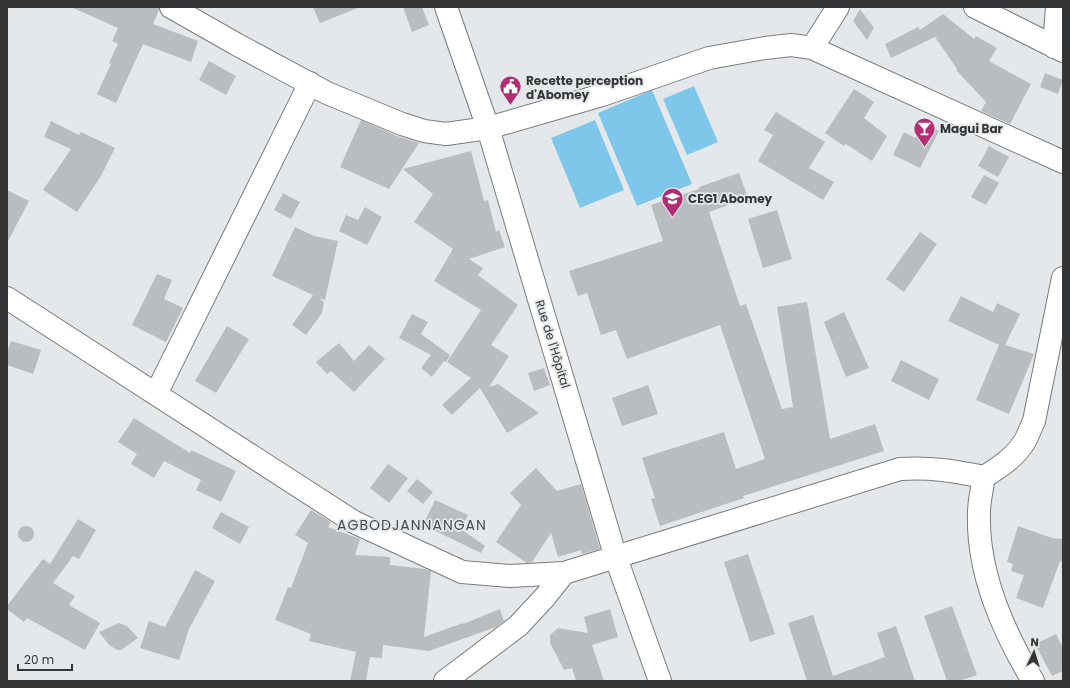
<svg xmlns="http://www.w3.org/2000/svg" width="1070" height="688" viewBox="0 0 1070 688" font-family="Poppins,sans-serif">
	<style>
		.green { fill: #7ec7ea }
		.building { fill: #babdc0 }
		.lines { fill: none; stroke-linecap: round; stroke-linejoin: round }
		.minor-casing { stroke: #787c7e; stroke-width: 24 }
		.minor { stroke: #fff; stroke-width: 22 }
		.labels { text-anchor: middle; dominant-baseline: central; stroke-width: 3.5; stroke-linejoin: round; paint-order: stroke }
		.poi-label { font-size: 12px; font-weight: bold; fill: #333536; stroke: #e4e8ea; text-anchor: start }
		.street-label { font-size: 12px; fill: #333536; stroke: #e4e8ea }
		.quarter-label { font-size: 14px; letter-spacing: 1px; fill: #484c4e; stroke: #e4e8ea }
	</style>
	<rect width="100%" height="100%" fill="#e4e8ea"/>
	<!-- green -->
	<path class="green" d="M694,86L718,142L687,155L663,99Z
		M652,90L692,184L637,206L598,113Z
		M595,120L624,190L580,208L551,138Z"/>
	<!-- building -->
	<path class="building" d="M71,7H159V10L153,24L198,41L191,62L143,44L116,103L97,94L111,64L109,63L118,44L112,41L118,28Z
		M313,7H358V8L320,23Z
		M403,7H422L429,25L412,32Z
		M860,9L874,28L867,40L853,21Z
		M943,14L974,39L976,36L997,48L989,61L1031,84L1010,124L981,111L986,102L956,70L957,69L935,37L891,58L885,44L918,27L920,30Z
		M209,61L236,76L226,95L199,80Z
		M1045,73L1063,80L1058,94L1040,87Z
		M854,89L874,102L864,118L887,136L872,161L846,144L844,146L825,133Z
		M776,112L825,142L809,168L834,182L823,200L758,161L773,135L764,130Z
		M361,120L397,136L419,143L389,189L340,167Z
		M51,121L79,135L81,132L115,148L101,176L77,212L43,190L71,149L44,137Z
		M923,123L939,131L920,168L893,155L904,132L915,138Z
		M989,146L1009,157L998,177L978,166Z
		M471,151L484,201L488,200L496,232L499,230L505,247L469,259L483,268L478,275L518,305L491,345L509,356L489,387L498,384L539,413L507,433L480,388L452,415L442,405L471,378L447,362L481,310L434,281L453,249L414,222L433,194L403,169Z
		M739,173L748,198L709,212L740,306L746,304L782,409L793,407L777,307L807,302L830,439L875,424L884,451L743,496L744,498L660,526L651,499L655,498L642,458L724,432L736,469L765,459L720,325L627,359L616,330L601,335L587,293L578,296L569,271L663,241L651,205L699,189V187Z
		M984,175L999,183L986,205L971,197Z
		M7,190L29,201L7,243Z
		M283,193L300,202L291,219L274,210Z
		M365,207L382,217L367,245L339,231L346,215L358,220Z
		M777,210L792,259L763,268L748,219Z
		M295,227L314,236L338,241L325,300L319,298L324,302L322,313L306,335L292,325L313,295L272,276Z
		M920,232L937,244L904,292L886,279Z
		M157,274L172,280L164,299L183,308L166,342L132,325Z
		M961,296L993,312L997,303L1020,314L1005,345L1034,354L1009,414L976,400L999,345L948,321Z
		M844,312L869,368L846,377L824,322Z
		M412,314L428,322L421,334L450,355L446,362L444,361L432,377L421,368L431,355L399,338Z
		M227,326L249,339L216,393L195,381Z
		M11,341L41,350L33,374L7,365V352Z
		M339,343L354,361L369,345L385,359L354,392L331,371L327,374L316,362Z
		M901,360L939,379L929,400L891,381Z
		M544,368L550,385L534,391L528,373Z
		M648,385L658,414L622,426L612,398Z
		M134,418L190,453L191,450L236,471L221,502L196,490L201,480L164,461L154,478L131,464L137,454L118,442Z
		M388,464L408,478L389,503L370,488Z
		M536,468L557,491L581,484L600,549L582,554L581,550L558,557L551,533L532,562L527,563L496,542L521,505L510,493Z
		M417,479L433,492L423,504L407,491Z
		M435,500L468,515L461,529L485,546L481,553L423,525Z
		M311,510L331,522L328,527L360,539L355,555L390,557V565L425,569L431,571L424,637L463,623V624L500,609L504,621L496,627L429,651L383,645L382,658L370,657L366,681H350L356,652L309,641L311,634L275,620L288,587L291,588L308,543L295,535Z
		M221,512L249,527L240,544L212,528Z
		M78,519L96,530L79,559L73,556L53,583L75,596L69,605L100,623L85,650L27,618L24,622L7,609V606L43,559L50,564Z
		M1018,526L1052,538L1063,539V562L1060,561L1043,608L1016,598L1024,575L1011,571L1013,564L1007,562Z
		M18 534a8 8 0 1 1 16 0a8 8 0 1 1-16 0Z
		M748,554L775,634L750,642L724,562Z
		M195,570L215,581L189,629L179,660L140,648L149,621L165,627Z
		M952,606L977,675L959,681H947L924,616Z
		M610,609L618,637L592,645L604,681H576L572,668L564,670L550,643V635L558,628L588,633L584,617Z
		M813,615L833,676L885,657L877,633L896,626L915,681H807L788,623Z
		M119,623L127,626L138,638L121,650H117L109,645L99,632Z
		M1056,634L1063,648V671L1052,676L1035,644Z"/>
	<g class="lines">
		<defs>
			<path id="minor" d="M171,7L236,44L327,93L402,124L424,131L446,134L488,128L602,95L709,58L765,48L791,45L812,48L1063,162
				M446,7L488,128L616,558L660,681
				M975,7L1063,51
				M1054,47L1057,7
				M812,48L838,7
				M7,298L354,522L462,572L510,576L564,573L900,469C931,467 954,471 984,477C1000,467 1017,456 1026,439C1029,433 1031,427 1034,421L1063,278
				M156,394L310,83
				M984,477C982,489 979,501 979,513C977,573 1003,631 1033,681
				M445,681L518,626L545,597L564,573"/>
		</defs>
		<!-- minor casing -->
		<use href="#minor" class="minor-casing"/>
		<!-- minor -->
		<use href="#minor" class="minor"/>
	</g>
	<!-- icons -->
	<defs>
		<symbol id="civic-pin" viewBox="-11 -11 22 30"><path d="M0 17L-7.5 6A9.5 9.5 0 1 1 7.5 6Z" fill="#b22d73" stroke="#e4e8ea"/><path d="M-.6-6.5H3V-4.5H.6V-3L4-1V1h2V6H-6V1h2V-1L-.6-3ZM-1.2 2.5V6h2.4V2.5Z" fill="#fff"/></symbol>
		<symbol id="bar-pin" viewBox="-11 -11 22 30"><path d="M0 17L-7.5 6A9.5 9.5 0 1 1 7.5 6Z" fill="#b22d73" stroke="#e4e8ea"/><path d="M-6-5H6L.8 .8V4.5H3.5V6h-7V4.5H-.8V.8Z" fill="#fff"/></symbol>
		<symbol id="school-pin" viewBox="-11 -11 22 30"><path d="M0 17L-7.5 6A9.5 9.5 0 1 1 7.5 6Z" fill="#b22d73" stroke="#e4e8ea"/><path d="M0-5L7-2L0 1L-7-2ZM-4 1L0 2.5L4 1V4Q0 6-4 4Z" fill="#fff"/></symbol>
	</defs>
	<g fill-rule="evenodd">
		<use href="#civic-pin" x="498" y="74" width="25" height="34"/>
		<use href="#bar-pin" x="912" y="116" width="25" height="34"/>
		<use href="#school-pin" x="660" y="186" width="25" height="34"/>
	</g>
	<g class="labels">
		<!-- poi labels -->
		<g class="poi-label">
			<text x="526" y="80">Recette perception<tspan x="526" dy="14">d'Abomey</tspan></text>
			<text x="940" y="128">Magui Bar</text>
			<text x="688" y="198">CEG1 Abomey</text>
		</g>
		<!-- street labels -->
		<g class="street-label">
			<text transform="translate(553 344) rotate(73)">Rue de l'Hôpital</text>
		</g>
		<!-- quarter labels -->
		<g class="quarter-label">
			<text x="412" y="525">AGBODJANNANGAN</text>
		</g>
	</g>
	<!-- border -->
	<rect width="1070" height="688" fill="none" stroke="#333536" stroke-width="16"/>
	<!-- north arrow -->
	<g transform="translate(1034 652) rotate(4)" stroke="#e4e8ea" stroke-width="3" paint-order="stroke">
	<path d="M0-3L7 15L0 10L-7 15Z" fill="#333536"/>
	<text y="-6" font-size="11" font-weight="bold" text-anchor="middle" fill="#333536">N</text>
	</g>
	<!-- scale -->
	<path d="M18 664v6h54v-6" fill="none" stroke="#333536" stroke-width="2"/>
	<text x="24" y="664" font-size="12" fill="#333536" stroke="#e4e8ea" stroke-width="3" paint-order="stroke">20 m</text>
</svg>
